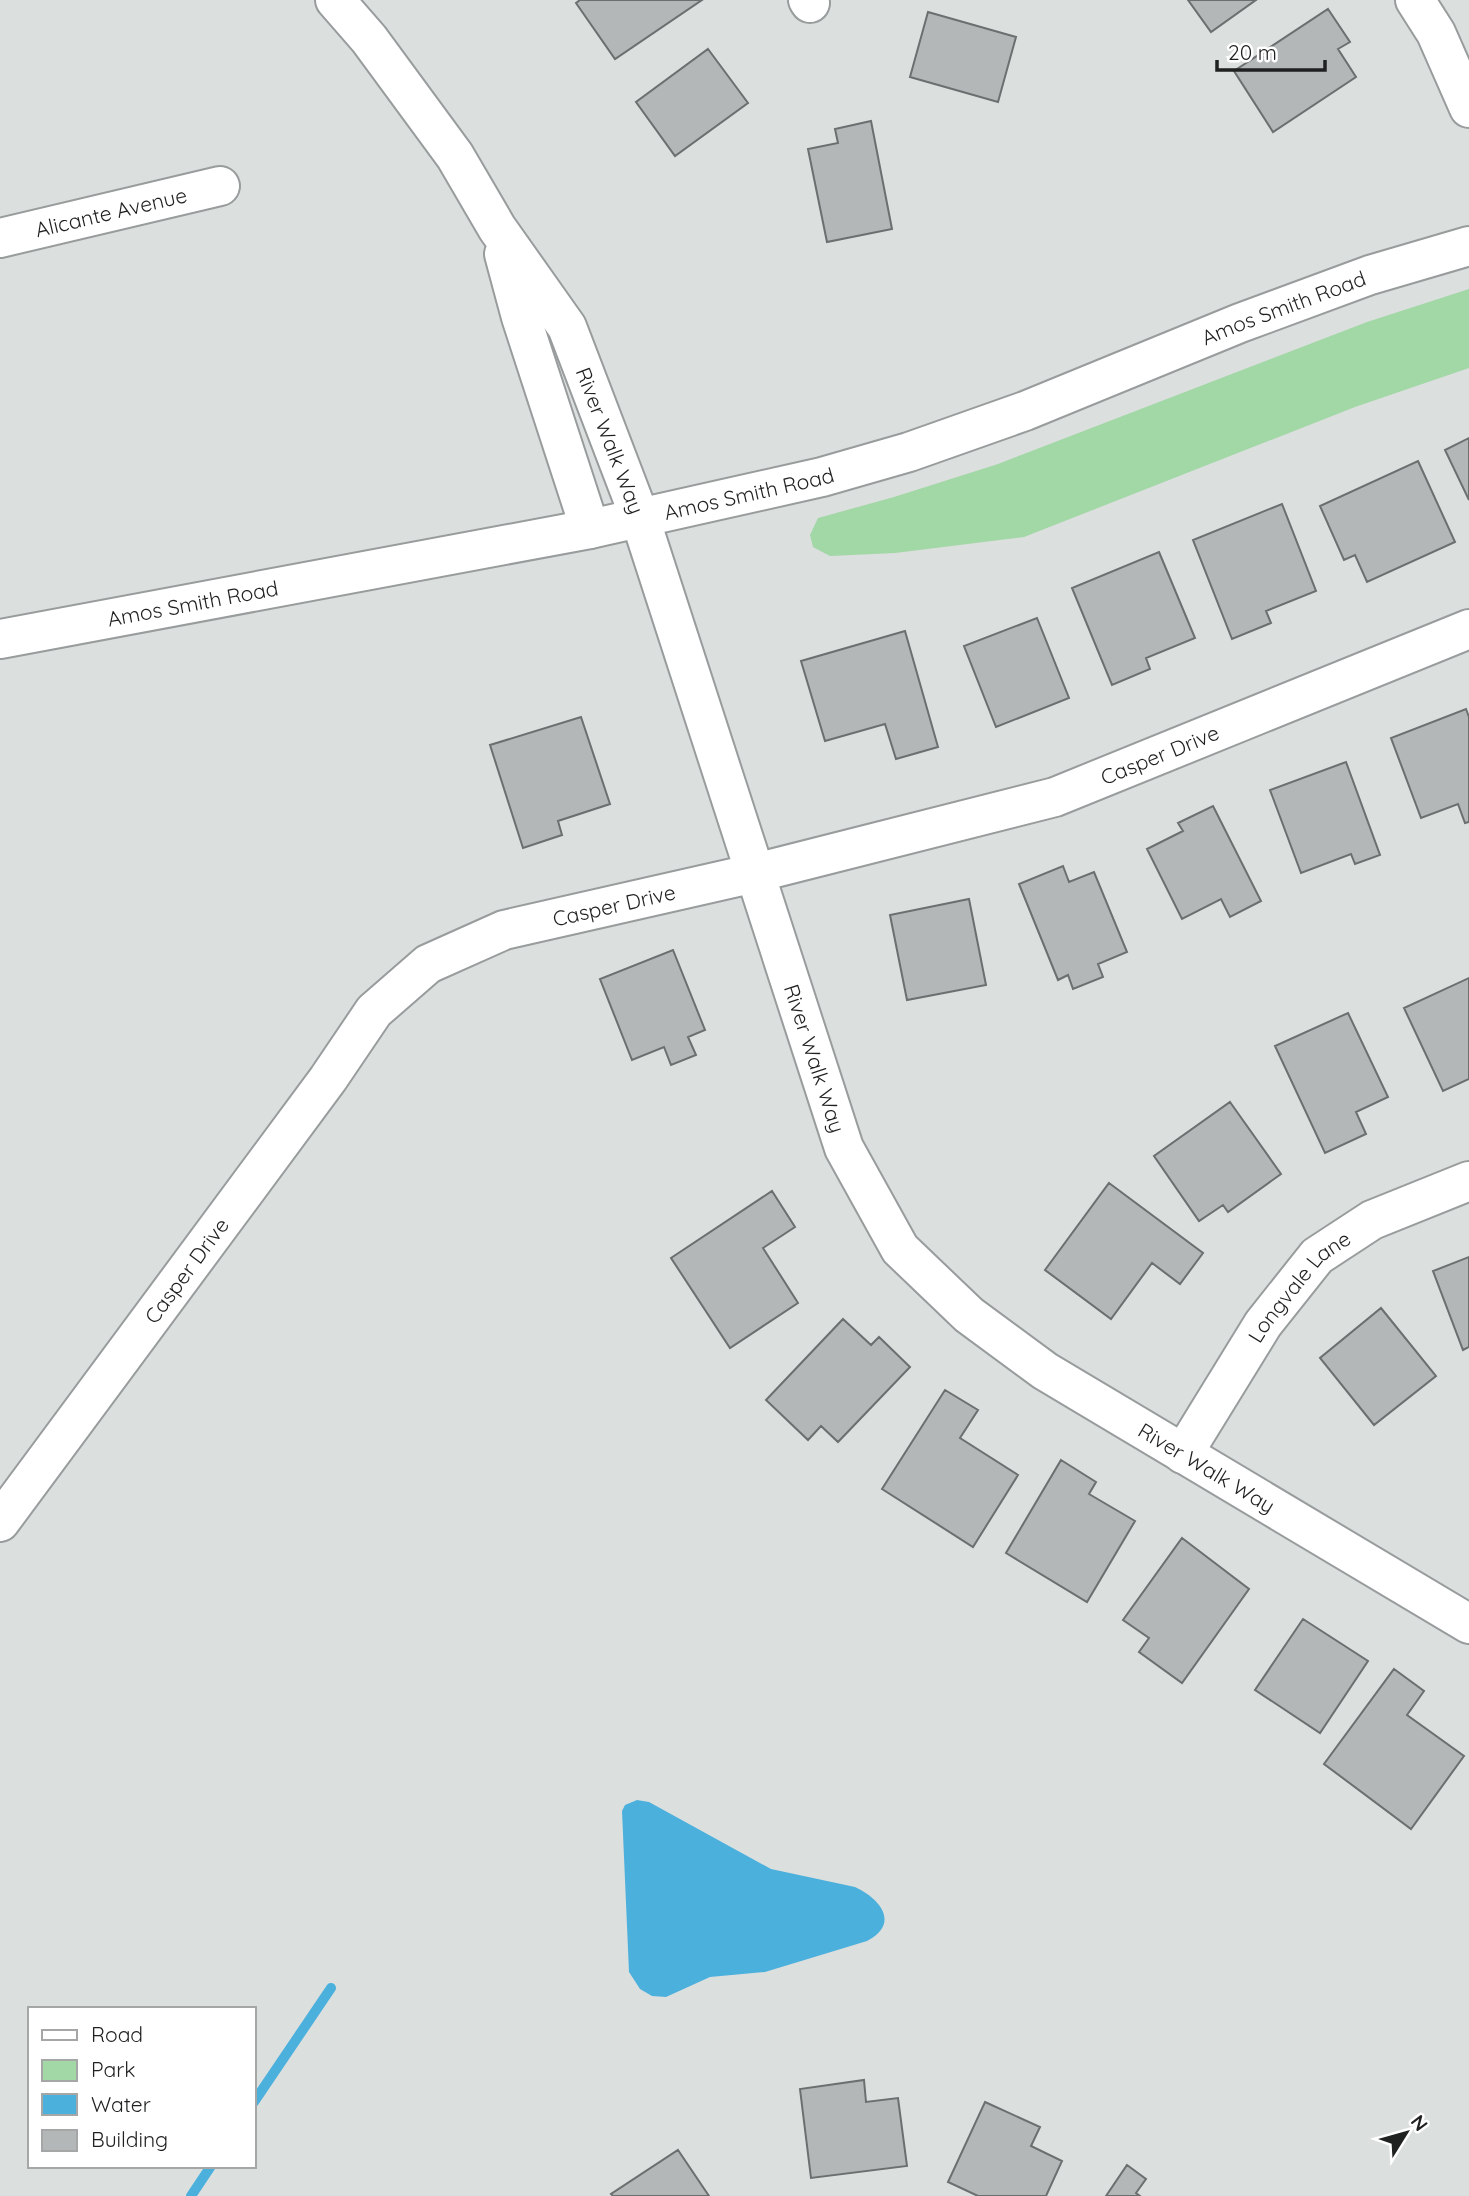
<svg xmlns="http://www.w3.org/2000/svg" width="1469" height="2196" viewBox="0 0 1469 2196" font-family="Quicksand,sans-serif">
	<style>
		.green { fill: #a2d7a6 }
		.water { fill: #4cb0dd }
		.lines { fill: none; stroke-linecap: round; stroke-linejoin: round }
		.stream { stroke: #4cb0dd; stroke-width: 10 }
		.building { fill: #b3b7b8; stroke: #6b6f70; stroke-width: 2 }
		.minor-casing { stroke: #989c9c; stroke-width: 42 }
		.minor { stroke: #fff; stroke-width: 38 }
		.labels { text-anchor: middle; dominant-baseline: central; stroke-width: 5; stroke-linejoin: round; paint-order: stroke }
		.street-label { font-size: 21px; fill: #1f2121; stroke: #fff }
	</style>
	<rect width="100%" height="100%" fill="#dbdfde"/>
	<!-- green -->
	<path class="green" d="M1469,289V368L1355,407L1024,537L895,553L830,556L813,547L810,535L818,518L894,497L998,464L1367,322Z"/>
	<!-- water -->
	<path class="water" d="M637,1800L649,1802L771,1869L855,1887C881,1899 900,1924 867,1941L765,1972L710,1977L666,1997L652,1996L640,1989L629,1972L622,1811L625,1805Z"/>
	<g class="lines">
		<!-- stream -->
		<path class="stream" d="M254,2102L331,1988
			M191,2196L211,2166"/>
	</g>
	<!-- building -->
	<path class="building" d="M580,0H702L615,59L576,3Z
		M1188,0H1256L1211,32Z
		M1328,9L1350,42L1338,49L1356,77L1273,132L1234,71Z
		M928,12L1016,37L998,102L910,77Z
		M708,49L748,103L675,156L636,102Z
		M871,121L892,229L827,242L808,149L838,143L835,129Z
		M1469,438V500L1445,450Z
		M1418,461L1455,542L1367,582L1355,555L1344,560L1320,506Z
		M1282,504L1316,591L1266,611L1271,623L1232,639L1193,540Z
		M1159,552L1195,638L1146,658L1150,669L1112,685L1072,588Z
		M1037,618L1069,698L996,727L964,646Z
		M905,631L938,747L896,759L885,724L825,741L801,661Z
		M1466,709L1469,717V822L1465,823L1458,804L1421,818L1391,738Z
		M581,717L610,804L558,821L562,835L523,848L490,745Z
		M1346,762L1380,855L1355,864L1351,854L1301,873L1270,790Z
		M1213,806L1261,901L1230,917L1221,899L1182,919L1147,849L1183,831L1178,823Z
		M1063,866L1069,882L1094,872L1127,952L1098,964L1103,977L1073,989L1068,975L1058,980L1019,884Z
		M969,899L986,985L907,1000L890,915Z
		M673,950L705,1030L688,1037L696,1055L671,1065L664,1047L632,1060L600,979Z
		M1469,978V1079L1443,1091L1404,1008Z
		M1348,1013L1388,1097L1356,1112L1366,1134L1325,1153L1275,1046Z
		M1230,1102L1281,1174L1228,1212L1223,1205L1199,1221L1154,1156Z
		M1109,1183L1203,1253L1180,1284L1152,1263L1111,1319L1045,1270Z
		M772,1191L795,1227L763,1248L798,1303L730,1348L671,1258Z
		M1469,1257V1347L1463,1350L1433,1271Z
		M1381,1308L1436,1376L1374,1425L1320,1358Z
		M843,1319L871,1345L879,1337L910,1367L838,1442L821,1426L808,1440L766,1400Z
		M945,1390L978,1410L960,1438L1018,1475L973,1547L882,1489Z
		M1061,1460L1096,1482L1089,1494L1135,1521L1087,1602L1006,1553Z
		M1182,1538L1249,1589L1182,1683L1139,1652L1149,1638L1123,1620Z
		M1303,1619L1368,1661L1320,1733L1255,1690Z
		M1394,1669L1424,1691L1407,1715L1464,1756L1411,1829L1324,1764Z
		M864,2080L866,2102L898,2098L907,2166L811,2178L800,2089Z
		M985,2102L1040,2127L1031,2146L1062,2161L1046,2196H978L948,2182Z
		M678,2150L709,2196H613L611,2194Z
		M1127,2165L1146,2179L1136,2193L1140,2196H1106Z"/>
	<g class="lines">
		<defs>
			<g id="minor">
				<path id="s1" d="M335,0L369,39L455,156L497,228L567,327L640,518L844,1148L900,1249L969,1315L1045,1371L1469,1624"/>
				<path d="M808,0L810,3"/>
				<path d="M1415,0L1436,33L1469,108"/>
				<path id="s2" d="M0,238L220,186"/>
				<path d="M504,254L521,317L590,529"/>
				<path id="s3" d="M0,639L590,529L822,477L909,452L1025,411L1240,323L1370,275L1469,246"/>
				<path id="s4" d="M1183,1454L1263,1324L1317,1256L1372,1220L1469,1181"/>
				<path id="s5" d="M0,1522L328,1079L374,1011L428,964L504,930L755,873L1055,797L1469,629"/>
			</g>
		</defs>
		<!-- minor casing -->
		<use href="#minor" class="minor-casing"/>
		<!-- minor -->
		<use href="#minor" class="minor"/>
	</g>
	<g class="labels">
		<!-- street labels -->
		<g class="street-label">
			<text stroke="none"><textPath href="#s2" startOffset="114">Alicante Avenue</textPath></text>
			<text stroke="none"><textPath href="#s3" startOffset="1330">Amos Smith Road</textPath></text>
			<text stroke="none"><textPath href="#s1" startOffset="523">River Walk Way</textPath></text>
			<text stroke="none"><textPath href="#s3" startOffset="763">Amos Smith Road</textPath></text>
			<text stroke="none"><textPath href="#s3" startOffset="196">Amos Smith Road</textPath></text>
			<text stroke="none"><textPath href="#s5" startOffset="1468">Casper Drive</textPath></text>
			<text stroke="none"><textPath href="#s5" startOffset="901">Casper Drive</textPath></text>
			<text stroke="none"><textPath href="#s1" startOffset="1174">River Walk Way</textPath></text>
			<text stroke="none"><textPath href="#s5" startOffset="313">Casper Drive</textPath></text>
			<text stroke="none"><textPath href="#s4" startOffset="205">Longvale Lane</textPath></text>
			<text stroke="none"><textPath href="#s1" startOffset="1762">River Walk Way</textPath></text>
		</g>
	</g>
	<!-- legend -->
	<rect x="28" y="2007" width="228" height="161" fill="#ffffff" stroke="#a5a6a6" stroke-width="2"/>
	<rect x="42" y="2030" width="35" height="10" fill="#ffffff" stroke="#a5a6a6" stroke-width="2"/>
	<text x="91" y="2042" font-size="21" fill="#1f2121">Road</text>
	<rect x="42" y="2060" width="35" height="21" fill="#a2d7a6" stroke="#a5a6a6" stroke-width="2"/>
	<text x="91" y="2077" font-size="21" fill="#1f2121">Park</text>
	<rect x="42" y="2094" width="35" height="21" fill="#4cb0dd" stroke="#a5a6a6" stroke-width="2"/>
	<text x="91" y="2112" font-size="21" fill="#1f2121">Water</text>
	<rect x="42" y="2130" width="35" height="21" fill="#b3b7b8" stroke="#a5a6a6" stroke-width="2"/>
	<text x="91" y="2147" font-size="21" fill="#1f2121">Building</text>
	<!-- north arrow -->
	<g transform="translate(1406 2133) rotate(53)" stroke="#ffffff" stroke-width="5" paint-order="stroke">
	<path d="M0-5L12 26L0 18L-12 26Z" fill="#1f2121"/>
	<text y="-10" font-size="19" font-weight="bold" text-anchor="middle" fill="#1f2121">N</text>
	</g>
	<!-- scale -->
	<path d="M1217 60v10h108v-10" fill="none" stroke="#1f2121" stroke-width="3.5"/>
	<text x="1228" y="60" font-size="21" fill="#1f2121" stroke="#ffffff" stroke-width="5" paint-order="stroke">20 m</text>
</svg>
